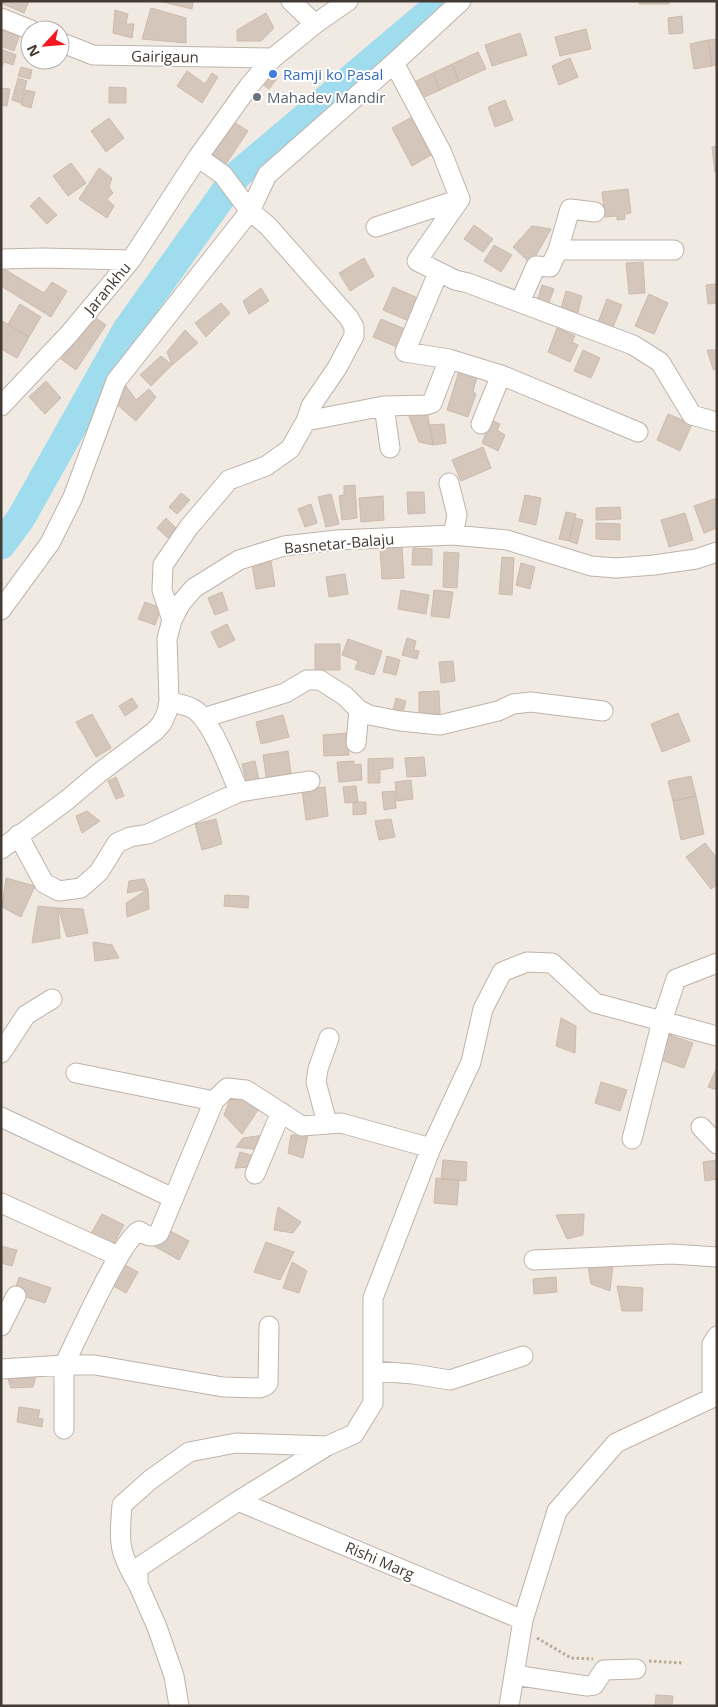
<svg xmlns="http://www.w3.org/2000/svg" width="718" height="1707" viewBox="0 0 718 1707" font-family="'Open Sans',sans-serif">
	<style>
		.lines { fill: none; stroke-linecap: round; stroke-linejoin: round }
		.river { stroke: #9fdcee; stroke-width: 29 }
		.building { fill: #d5c6bb; stroke: #cdbaac }
		.minor-casing { stroke: #bfb3a9; stroke-width: 21 }
		.path { stroke: #bda997; stroke-width: 3; stroke-dasharray: 2.5 2.5; stroke-linecap: butt }
		.minor { stroke: #fff; stroke-width: 19 }
		.shop-dot { fill: #3f7fe0; stroke: #fff; stroke-width: 2 }
		.worship-dot { fill: #6b7280; stroke: #fff; stroke-width: 2 }
		.labels { text-anchor: middle; dominant-baseline: central; stroke-width: 4; stroke-linejoin: round; paint-order: stroke }
		.street-label { font-size: 15px; fill: #423a33; stroke: #fff }
		.shop-label { font-size: 15px; fill: #366cbe; stroke: #fff; text-anchor: start }
		.worship-label { font-size: 15px; fill: #5b616d; stroke: #fff; text-anchor: start }
	</style>
	<rect width="100%" height="100%" fill="#f1eae3"/>
	<g class="lines">
		<!-- river -->
		<path class="river" d="M1,545L21,518L126,331L237,175L443,1"/>
	</g>
	<!-- building -->
	<path class="building" d="M1,1H29L24,13L1,3Z
		M163,1H193L192,9L163,2Z
		M639,1H669V4H639Z
		M151,8L186,18V43L142,39Z
		M115,10L128,14L126,24H134L132,38L113,33Z
		M266,13L274,28L261,41H237V30Z
		M682,16L683,33L669,34L668,18Z
		M5,23L22,29L14,51L1,46V32Z
		M586,29L591,49L560,56L555,37Z
		M520,33L527,55L492,66L485,45Z
		M717,39V65L712,66L708,40Z
		M708,40L712,66L694,69L690,44Z
		M1,49L16,55L13,65L4,62L1,68Z
		M478,52L486,69L459,81L452,64Z
		M570,58L578,77L559,85L552,66Z
		M452,64L459,81L440,90L433,73Z
		M21,67L32,70L30,79L18,76Z
		M269,68L279,76L269,89L258,81Z
		M187,71L205,84L212,73L218,77L202,103L177,86Z
		M433,73L440,90L420,99L412,83Z
		M18,78L27,81L21,103L12,100Z
		M109,87L126,88V103H109Z
		M1,88L10,89L7,106L1,105Z
		M26,90L35,92L31,108L21,105Z
		M505,100L513,120L495,127L488,107Z
		M412,117L433,154L412,166L392,128Z
		M109,118L124,138L106,152L91,131Z
		M234,122L248,131L226,164L212,155Z
		M717,146V172H715L712,147Z
		M71,163L86,183L68,196L53,176Z
		M99,168L112,178L109,187L113,193L107,199L114,206L107,218L79,199Z
		M628,189L631,213L625,214V219L617,220V216L605,217L602,192Z
		M39,197L57,215L47,224L30,206Z
		M474,225L493,239L483,252L464,239Z
		M532,226L551,229L531,264L513,247Z
		M494,245L512,255L501,272L484,261Z
		M364,258L374,276L350,291L339,273Z
		M643,262L645,293L629,294L626,263Z
		M1,267L44,293L52,282L67,291L51,317L1,286Z
		M717,284V303L708,304L706,285Z
		M542,285L554,289L548,305L537,301Z
		M393,287L420,299L411,322L383,310Z
		M261,288L269,301L249,314L243,301Z
		M566,291L582,296L577,316L560,312Z
		M649,294L668,303L654,334L635,326Z
		M607,299L622,305L611,332L597,325Z
		M221,303L230,313L206,337L195,323Z
		M20,304L41,317L29,337L8,324Z
		M96,318L106,325L76,370L61,359Z
		M381,319L405,329L397,347L373,337Z
		M1,320L29,337L17,358L1,349Z
		M557,328L575,336L572,342L578,345L570,362L548,352Z
		M185,330L198,343L172,365L167,352Z
		M583,350L600,358L591,378L574,371Z
		M707,350H717V370L713,369Z
		M161,356L172,365L151,386L140,375Z
		M459,371L477,377L473,391L476,394L468,417L447,410Z
		M46,381L61,398L45,414L29,397Z
		M126,386L136,400L149,389L156,397L136,421L114,402Z
		M405,406L427,411L433,445L419,442Z
		M668,414L692,424L680,451L657,440Z
		M491,420L500,424L497,430L505,435L498,451L482,443Z
		M444,424L446,443L433,445L430,425Z
		M483,447L491,468L461,481L452,460Z
		M355,485L357,518L342,520L339,496L344,495V486Z
		M407,492H424L425,513L408,514Z
		M181,493L190,500L177,514L169,507Z
		M331,494L339,524L326,527L318,497Z
		M525,495L541,498L536,525L519,521Z
		M383,496L384,520L361,522L359,498Z
		M717,498V528L704,533L694,506Z
		M311,504L317,523L305,527L298,509Z
		M620,507L621,519L596,520V508Z
		M566,512L576,514L569,541L559,539Z
		M685,513L693,540L669,547L661,520Z
		M166,518L176,528L168,538L157,528Z
		M575,518L583,520L577,544L569,541Z
		M596,523L620,524V540L596,539Z
		M402,547L404,578L382,579L380,548Z
		M413,548L432,549V565H412Z
		M444,552L459,553L457,588L443,587Z
		M502,557L514,558L512,595L499,594Z
		M271,561L275,586L256,589L252,564Z
		M521,563L535,567L530,589L516,585Z
		M345,574L348,594L329,597L326,577Z
		M401,590L429,595L426,614L398,609Z
		M434,590L453,592L449,618L431,616Z
		M222,592L228,610L215,615L208,598Z
		M145,602L161,608L155,625L138,619Z
		M227,624L235,640L219,648L211,632Z
		M407,638L416,641L414,650L419,651L417,659L402,655Z
		M348,639L382,651L374,675L355,669L358,661L342,655Z
		M315,644H340V670H315Z
		M387,656L400,660L396,675L383,672Z
		M453,661L455,681L441,683L439,662Z
		M439,691L440,714H430V721H419V692Z
		M132,698L138,707L125,716L119,706Z
		M396,698L406,701L402,716L392,714Z
		M678,713L690,741L662,752L651,724Z
		M92,714L111,748L96,757L76,722Z
		M283,715L289,737L261,744L256,722Z
		M347,733L349,755L324,756L323,735Z
		M288,751L292,780L267,783L263,755Z
		M424,757L426,776L407,777L405,758Z
		M393,758V768L380,770V783H368V759Z
		M255,761L259,780L246,782L242,764Z
		M354,761V765L361,764L362,780L339,782L337,762Z
		M691,776L696,796L673,801L668,781Z
		M116,777L124,796L116,799L108,781Z
		M411,780L413,799L397,801L395,782Z
		M356,786L358,802L345,803L343,787Z
		M325,787L328,816L306,820L302,790Z
		M395,791L396,808L384,810L382,792Z
		M696,796L704,834L681,840L673,801Z
		M353,802H366V814L353,815Z
		M87,811L100,821L82,833L76,816Z
		M216,819L222,844L202,850L195,824Z
		M391,819L395,837L379,840L375,821Z
		M705,843L717,858V885L711,889L686,857Z
		M6,878L35,886L21,917L2,907Z
		M144,879L148,889L127,893L129,881Z
		M148,889L149,909L127,917L126,903Z
		M225,895L249,896L248,908L224,906Z
		M38,906L58,908L60,938L32,943Z
		M58,908L83,909L88,933L67,937Z
		M93,942L112,945L119,958L95,961Z
		M561,1018L576,1026L575,1053L556,1046Z
		M667,1034L693,1043L684,1068L658,1059Z
		M717,1067V1090L708,1087Z
		M601,1082L627,1090L620,1111L595,1103Z
		M234,1089L258,1110L242,1134L224,1115Z
		M264,1135L260,1150L236,1147L243,1138Z
		M291,1135H308L303,1158L288,1153Z
		M240,1152L254,1156L251,1167L235,1168Z
		M443,1160L467,1162L466,1181L441,1179Z
		M717,1160V1179L705,1181L703,1162Z
		M436,1178L459,1180L457,1205L434,1203Z
		M278,1207L301,1222L293,1233L274,1230Z
		M102,1214L124,1225L110,1251L88,1239Z
		M584,1214L583,1235L567,1239L556,1215Z
		M163,1227L189,1241L179,1260L154,1246Z
		M266,1242L294,1252L280,1280L254,1272Z
		M1,1246L17,1250L12,1266L1,1263Z
		M119,1262L138,1272L126,1293L108,1283Z
		M292,1262L307,1271L299,1293L283,1288Z
		M613,1264L610,1291L591,1284L588,1266Z
		M19,1277L51,1288L45,1303L14,1293Z
		M556,1277L557,1292L534,1294L533,1279Z
		M617,1286L643,1288L642,1311H622Z
		M37,1373L33,1387L11,1388L7,1376Z
		M19,1407L40,1410L38,1418L43,1419L42,1427L17,1422Z
		M656,1695L673,1696L672,1706H655Z"/>
	<g class="lines">
		<defs>
			<path id="minor" d="M291,1L315,24
				M1,18L31,30
				M60,42L93,55L273,58
				M460,199L417,261L455,280L468,283L633,345L660,362L692,415L717,422
				M376,227L460,199L442,153L394,63L461,1
				M558,250H674
				M1,259L42,258L131,260
				M438,273L405,352L449,359L501,375L638,432
				M520,302L536,266L550,267L558,250L570,209L595,212
				M1,406L69,334L131,260L198,157L249,86L273,58L315,24L348,1
				M384,406L390,448
				M306,421L384,406L426,405L432,403L449,359
				M481,424L501,375
				M449,483L457,515L453,535
				M1,610L50,543L73,497L116,381L250,211L267,175L394,63
				M172,620L162,590L163,565L189,527L229,480L266,466L290,449L306,421L311,406L337,368L354,336V327L349,318L268,226L250,211L223,175L198,157
				M169,701C177,704 189,705 195,710C213,723 230,771 239,792
				M203,718L285,693L307,680H320L345,696L359,710L369,715L400,721L440,725L498,711L513,704L531,702L603,711
				M356,743L359,710
				M18,835L44,883L59,891L81,888L99,872L117,843L130,837L148,834L239,792L310,781
				M1,849L67,800L99,773L155,731L162,723L167,712L169,701L167,639L172,620L181,603L194,588L239,560L284,546L337,540L453,535L507,540L591,566L616,568L654,565L696,559L717,552
				M1,1053L26,1015L52,999
				M76,1073L214,1101
				M1,1117L173,1198
				M327,1123L316,1082L318,1069L329,1038
				M701,1127L717,1144
				M632,1139L662,1021L676,979L717,963
				M255,1174L281,1112
				M1,1203L118,1256
				M534,1260L672,1254L717,1257
				M1,1326L16,1296
				M1,1369L64,1365C76,1341 121,1240 139,1231C146,1235 152,1239 159,1233L214,1101L227,1088L246,1090L302,1126L341,1123L431,1148
				M374,1371L413,1374L450,1380L523,1356
				M64,1429V1365H95L223,1387L260,1388L265,1386L268,1383L269,1326
				M238,1501L523,1620
				M138,1584C118,1551 119,1543 122,1505L150,1480L189,1452L236,1443L327,1446
				M514,1675L587,1686L594,1685L604,1670L636,1669
				M179,1706L174,1676L157,1627L138,1584V1568L238,1501L327,1446L354,1434L373,1403V1298L431,1148L471,1062L483,1009L502,972L527,962L552,963L595,1003L717,1036
				M509,1706L523,1620L557,1511L616,1443L712,1398V1344L717,1336"/>
		</defs>
		<!-- minor casing -->
		<use href="#minor" class="minor-casing"/>
		<!-- path -->
		<path class="path" d="M537,1638L571,1658L593,1659
			M649,1661L682,1663"/>
		<!-- minor -->
		<use href="#minor" class="minor"/>
	</g>
	<!-- markers -->
	<circle class="shop-dot" cx="273" cy="74" r="5"/>
	<circle class="worship-dot" cx="257" cy="97" r="5"/>
	<g class="labels">
		<!-- street labels -->
		<g class="street-label">
			<text transform="translate(165 56) rotate(1)">Gairigaun</text>
			<text transform="translate(107 288) rotate(-50)">Jarankhu</text>
			<text transform="translate(339 543) rotate(-5)">Basnetar-Balaju</text>
			<text transform="translate(380 1560) rotate(23)">Rishi Marg</text>
		</g>
		<!-- shop labels -->
		<g class="shop-label">
			<text x="283" y="74">Ramji ko Pasal</text>
		</g>
		<!-- worship labels -->
		<g class="worship-label">
			<text x="267" y="97">Mahadev Mandir</text>
		</g>
	</g>
	<!-- border -->
	<rect width="718" height="1707" fill="none" stroke="#423a33" stroke-width="5"/>
	<!-- north arrow -->
	<g transform="translate(45 45) rotate(244)"><circle r="24" fill="#ffffff" stroke="#b3b0ad"/>
	<path d="M0-4L9 19L0 12L-9 19Z" fill="#f5161e"/>
	<text y="-8" font-size="14" font-weight="bold" text-anchor="middle" fill="#423a33">N</text>
	</g>
</svg>
